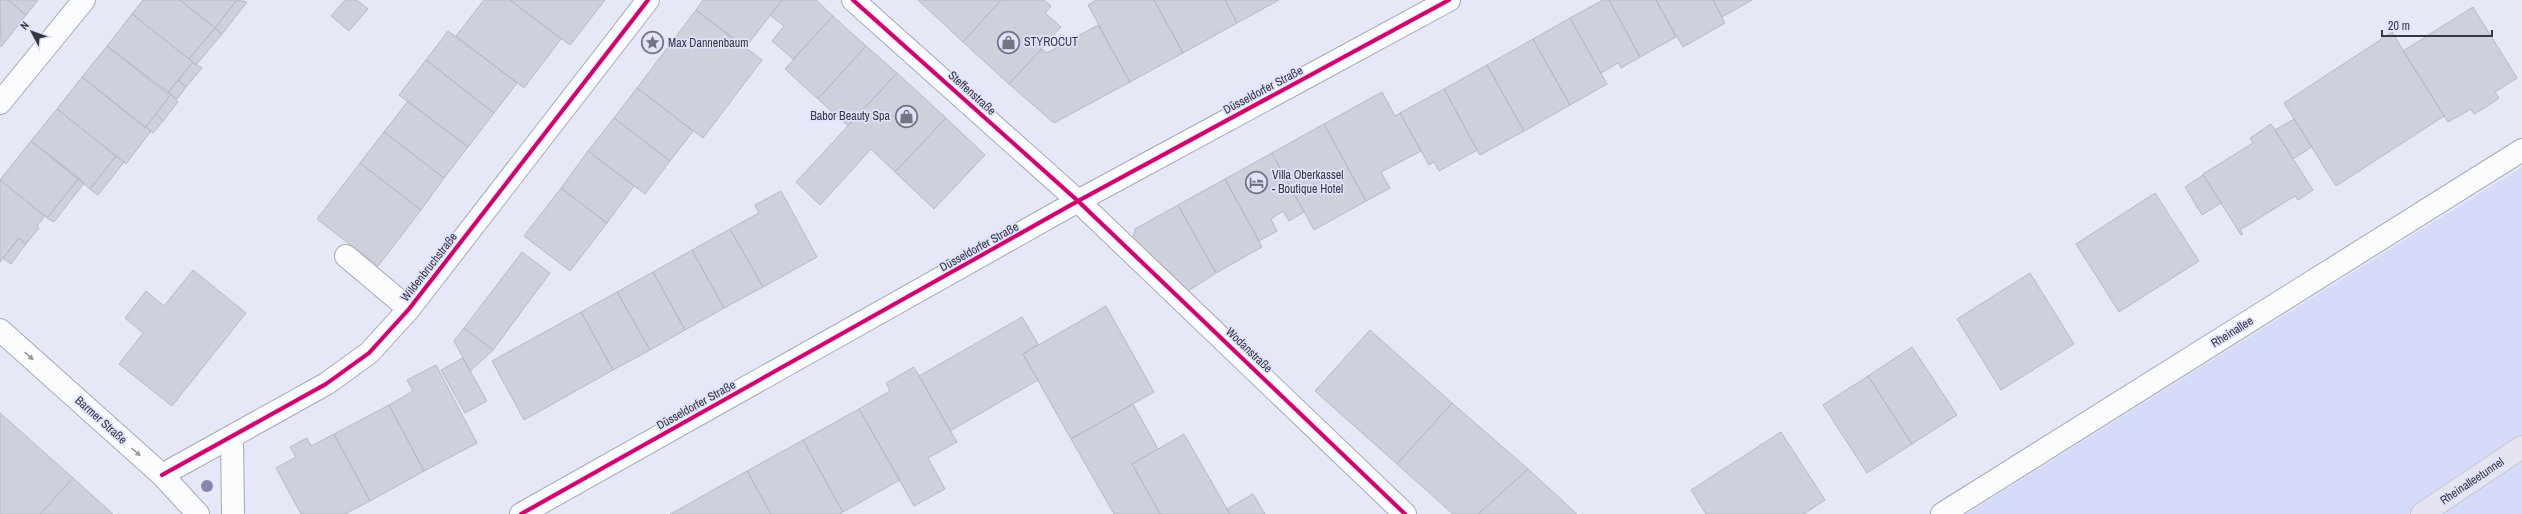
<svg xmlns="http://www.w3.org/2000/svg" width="2522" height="514" viewBox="0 0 2522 514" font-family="'Archivo Narrow',sans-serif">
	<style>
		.grass { fill: #d7dbfa }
		.building { fill: #ced0db; stroke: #b7b9c4 }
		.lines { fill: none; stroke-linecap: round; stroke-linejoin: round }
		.minor-casing { stroke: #a7a9b4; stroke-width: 24 }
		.highway-casing { stroke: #c6c7cf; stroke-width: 24 }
		.minor { stroke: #fbfcfe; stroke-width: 22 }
		.highway { stroke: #e5e5f2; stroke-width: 22 }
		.cycleway-casing { stroke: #dfe3fc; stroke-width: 6 }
		.cycleway { stroke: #d6006c; stroke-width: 4 }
		.tree { fill: #8586b0 }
		.oneway { fill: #989aa0 }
		.labels { text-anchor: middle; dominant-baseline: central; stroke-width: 3.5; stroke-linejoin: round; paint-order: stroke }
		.poi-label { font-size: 12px; fill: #363742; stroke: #dfe3fc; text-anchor: start }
		.street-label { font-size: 12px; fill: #363742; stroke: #dfe3fc }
	</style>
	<rect width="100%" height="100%" fill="#e5e8f6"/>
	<!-- grass -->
	<path class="grass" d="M2522,167V514H1966Z"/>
	<!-- building -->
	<path class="building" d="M0,0H8L26,15L1,47Z
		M8,0H38L26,15Z
		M143,0H180L215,28L189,59L132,14Z
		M180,0H237L215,28Z
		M237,0L247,2L222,34L215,28Z
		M345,0H357L368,9L349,31L331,16Z
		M484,0H510L561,39L524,88L456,36Z
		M510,0H605L570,45Z
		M703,0H782L745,48L696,10Z
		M782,0H816L833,16L793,59L772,41L784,26L770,15Z
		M918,0H1001L963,42Z
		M1001,0H1044L1051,6L1045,13L1061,27L1009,84L963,42Z
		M1096,0H1154L1183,53L1130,82L1088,5Z
		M1154,0H1225L1237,23L1183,53Z
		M1225,0H1279L1237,23Z
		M1603,0H1609L1640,57L1621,68L1618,63L1601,73L1570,18Z
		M1609,0H1656L1676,37L1640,57Z
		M1656,0H1713L1725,23L1683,47Z
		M1713,0H1752L1722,17Z
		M2473,7L2517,78L2495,92L2499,98L2486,107L2474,114L2471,109L2448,122L2403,51Z
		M696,10L762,60L703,138L637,88Z
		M132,14L193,62L167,94L107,46Z
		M833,16L866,46L818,99L785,69Z
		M1570,18L1607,84L1570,105L1533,39Z
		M1098,25L1130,82L1054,123L1009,84L1042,49L1047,53Z
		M215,28L222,34L196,65L189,59Z
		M448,31L517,83L494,113L426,60Z
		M2392,32L2444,116L2336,186L2284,103Z
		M1533,39L1570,105L1524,131L1487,65Z
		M107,46L171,94L145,128L82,77Z
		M866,46L897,73L848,126L818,99Z
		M426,60L494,113L468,147L399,95Z
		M193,62L202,68L186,87L178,80Z
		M1487,65L1524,131L1480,155L1444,89Z
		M897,73L946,118L895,172L871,149L820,205L796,182Z
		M82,77L151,131L126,164L57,109Z
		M178,80L186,87L177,99L168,92Z
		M637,88L693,131L670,161L614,118Z
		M1444,89L1477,150L1439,171L1434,162L1429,165L1400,113Z
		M1382,92L1395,116L1400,113L1421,151L1381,172L1390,188L1366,201L1324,124Z
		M171,94L178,102L163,121L156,114Z
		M408,101L468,147L444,178L384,132Z
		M57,109L116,156L90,189L31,141Z
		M156,114L163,121L153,133L146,127Z
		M614,118L670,161L645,194L588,151Z
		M946,118L985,155L934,209L895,172Z
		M2294,119L2312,147L2293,159L2275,130Z
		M1324,124L1366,201L1314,230L1272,153Z
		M2271,124L2313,190L2298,200L2295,196L2240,230L2243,234L2241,235L2203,174L2253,143L2250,138Z
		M384,132L444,178L421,210L360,163Z
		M31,141L79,178L47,218L0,180Z
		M588,151L634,186L607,223L561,188Z
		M1272,153L1304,212L1289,221L1283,211L1271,219L1277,231L1259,241L1225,179Z
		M116,156L124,162L98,195L90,189Z
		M360,163L421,210L378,266L317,219Z
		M2203,175L2221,203L2202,215L2185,187Z
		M79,178L84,183L54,222L47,218Z
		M1225,179L1262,247L1216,273L1178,205Z
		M0,180L45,216L37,226L39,228L26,244L19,238L0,262Z
		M561,188L607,223L570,271L524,236Z
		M781,191L817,257L763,287L730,229L759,213L755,205Z
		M2155,193L2199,261L2119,312L2076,244Z
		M1178,205L1216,273L1188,291L1133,238L1135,229Z
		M730,229L763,287L724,308L692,250Z
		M19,238L26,244L11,264L3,258Z
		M692,250L724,308L685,330L653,272Z
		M522,252L550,273L493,350L464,328Z
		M193,270L246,313L172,406L119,364L143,333L125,318L146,291L164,306Z
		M653,272L685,330L650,350L617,292Z
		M2030,273L2074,344L2001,390L1957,319Z
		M617,292L650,350L613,370L581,312Z
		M1106,306L1154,392L1071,439L1023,354Z
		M581,312L613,370L524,420L492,361Z
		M1022,317L1038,344L1023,354L1038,380L950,431L919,376Z
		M464,328L493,350L470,371L454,341Z
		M1370,330L1452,403L1397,464L1315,391Z
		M1912,347L1957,415L1912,444L1868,376Z
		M463,358L487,401L465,413L441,370Z
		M436,365L477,443L424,471L389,405L413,391L407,380Z
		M914,367L957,442L928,458L945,489L914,506L859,409L890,391L886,383Z
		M1868,376L1912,444L1867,473L1823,405Z
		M1452,403L1528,469L1478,514H1453L1397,464Z
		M1133,404L1158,449L1132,464L1160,514H1114L1071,439Z
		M389,405L424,471L370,501L334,434Z
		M859,409L900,480L843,512L803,440Z
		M0,413L73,478L40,514H0Z
		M1781,432L1825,500L1804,514H1706L1691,490Z
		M334,434L370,501L345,514H301L276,468L296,457L290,447L307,438L311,446Z
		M1184,434L1230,514H1160L1132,464Z
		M803,440L843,512L840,514H771L747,471Z
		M1528,469L1577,514H1478Z
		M747,471L771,514H670L676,511Z
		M73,478L113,514H40Z
		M1253,494L1265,514H1230L1227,509Z"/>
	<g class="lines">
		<defs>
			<path id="minor" d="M853,0L1078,201L1405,514
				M0,103L84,0
				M346,256L409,309
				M0,330L162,475L198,514
				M232,437L233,514
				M162,475L326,384L369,353L409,309L648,0
				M521,514L1078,201L1449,0
				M1942,514L2522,150"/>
			<path id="highway" d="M2422,514L2522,447"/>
		</defs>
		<!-- minor casing -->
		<use href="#minor" class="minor-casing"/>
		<!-- highway casing -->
		<use href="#highway" class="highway-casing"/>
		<!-- minor -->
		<use href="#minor" class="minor"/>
		<!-- highway -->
		<use href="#highway" class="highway"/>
		<defs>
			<path id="cycleway" d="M853,0L1078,201L1405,514
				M162,475L326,384L369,353L409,309L648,0
				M521,514L1078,201L1449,0"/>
		</defs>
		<!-- cycleway casing -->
		<use href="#cycleway" class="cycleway-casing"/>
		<!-- cycleway -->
		<use href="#cycleway" class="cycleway"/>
	</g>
	<!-- trees -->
	<circle class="tree" cx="207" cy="486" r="6"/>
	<!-- one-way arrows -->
	<defs><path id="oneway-solid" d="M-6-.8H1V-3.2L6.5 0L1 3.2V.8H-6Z"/></defs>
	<g class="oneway">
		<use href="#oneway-solid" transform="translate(29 356) rotate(42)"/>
		<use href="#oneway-solid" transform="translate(136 452) rotate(42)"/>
	</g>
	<!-- icons -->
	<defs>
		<symbol id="shop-ring" viewBox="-11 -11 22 22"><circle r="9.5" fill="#dfe3fc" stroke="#737581" stroke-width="1.5"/><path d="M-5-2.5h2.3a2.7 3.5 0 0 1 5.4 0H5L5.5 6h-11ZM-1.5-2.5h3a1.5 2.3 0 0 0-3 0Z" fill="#737581"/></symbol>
		<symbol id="sight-ring" viewBox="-11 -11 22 22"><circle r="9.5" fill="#dfe3fc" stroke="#737581" stroke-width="1.5"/><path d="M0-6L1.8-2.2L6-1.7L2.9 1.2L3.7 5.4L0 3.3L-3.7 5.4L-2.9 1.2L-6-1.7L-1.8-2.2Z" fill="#737581"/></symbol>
		<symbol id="hotel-ring" viewBox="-11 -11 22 22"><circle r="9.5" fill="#dfe3fc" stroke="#737581" stroke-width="1.5"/><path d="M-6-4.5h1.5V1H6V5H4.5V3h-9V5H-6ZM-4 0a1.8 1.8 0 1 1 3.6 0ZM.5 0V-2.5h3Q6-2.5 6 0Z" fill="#737581"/></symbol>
	</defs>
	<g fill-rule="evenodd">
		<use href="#shop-ring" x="996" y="30" width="25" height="25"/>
		<use href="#sight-ring" x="640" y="30" width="25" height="25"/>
		<use href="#shop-ring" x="894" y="104" width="25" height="25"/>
		<use href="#hotel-ring" x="1244" y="170" width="25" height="25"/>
	</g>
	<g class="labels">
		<!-- poi labels -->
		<g class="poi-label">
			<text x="1024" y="42">STYROCUT</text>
			<text x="668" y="43">Max Dannenbaum</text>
			<text x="890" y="116" text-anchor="end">Babor Beauty Spa</text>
			<text x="1272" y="175">Villa Oberkassel<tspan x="1272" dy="14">- Boutique Hotel</tspan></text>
		</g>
		<!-- street labels -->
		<g class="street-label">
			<text transform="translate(1263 90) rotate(-28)">Düsseldorfer Straße</text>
			<text transform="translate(972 93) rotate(42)">Steffenstraße</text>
			<text transform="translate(979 247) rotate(-29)">Düsseldorfer Straße</text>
			<text transform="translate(429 267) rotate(-52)">Wildenbruchstraße</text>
			<text transform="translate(2232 332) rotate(-32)">Rheinallee</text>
			<text transform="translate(1249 350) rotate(44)">Wodanstraße</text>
			<text transform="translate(696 405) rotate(-29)">Düsseldorfer Straße</text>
			<text transform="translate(101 420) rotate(42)">Barmer Straße</text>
			<text transform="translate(2472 481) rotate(-34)">Rheinalleetunnel</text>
		</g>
	</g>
	<!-- north arrow -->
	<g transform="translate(32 32) rotate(311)" stroke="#dfe3fc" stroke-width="3" paint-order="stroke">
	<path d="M0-3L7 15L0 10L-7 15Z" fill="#363742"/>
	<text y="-6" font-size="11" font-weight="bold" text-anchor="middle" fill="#363742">N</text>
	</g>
	<!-- scale -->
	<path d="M2382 30v6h110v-6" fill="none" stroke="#363742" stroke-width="2"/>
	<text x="2388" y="30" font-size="12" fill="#363742" stroke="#dfe3fc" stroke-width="3" paint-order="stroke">20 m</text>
</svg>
